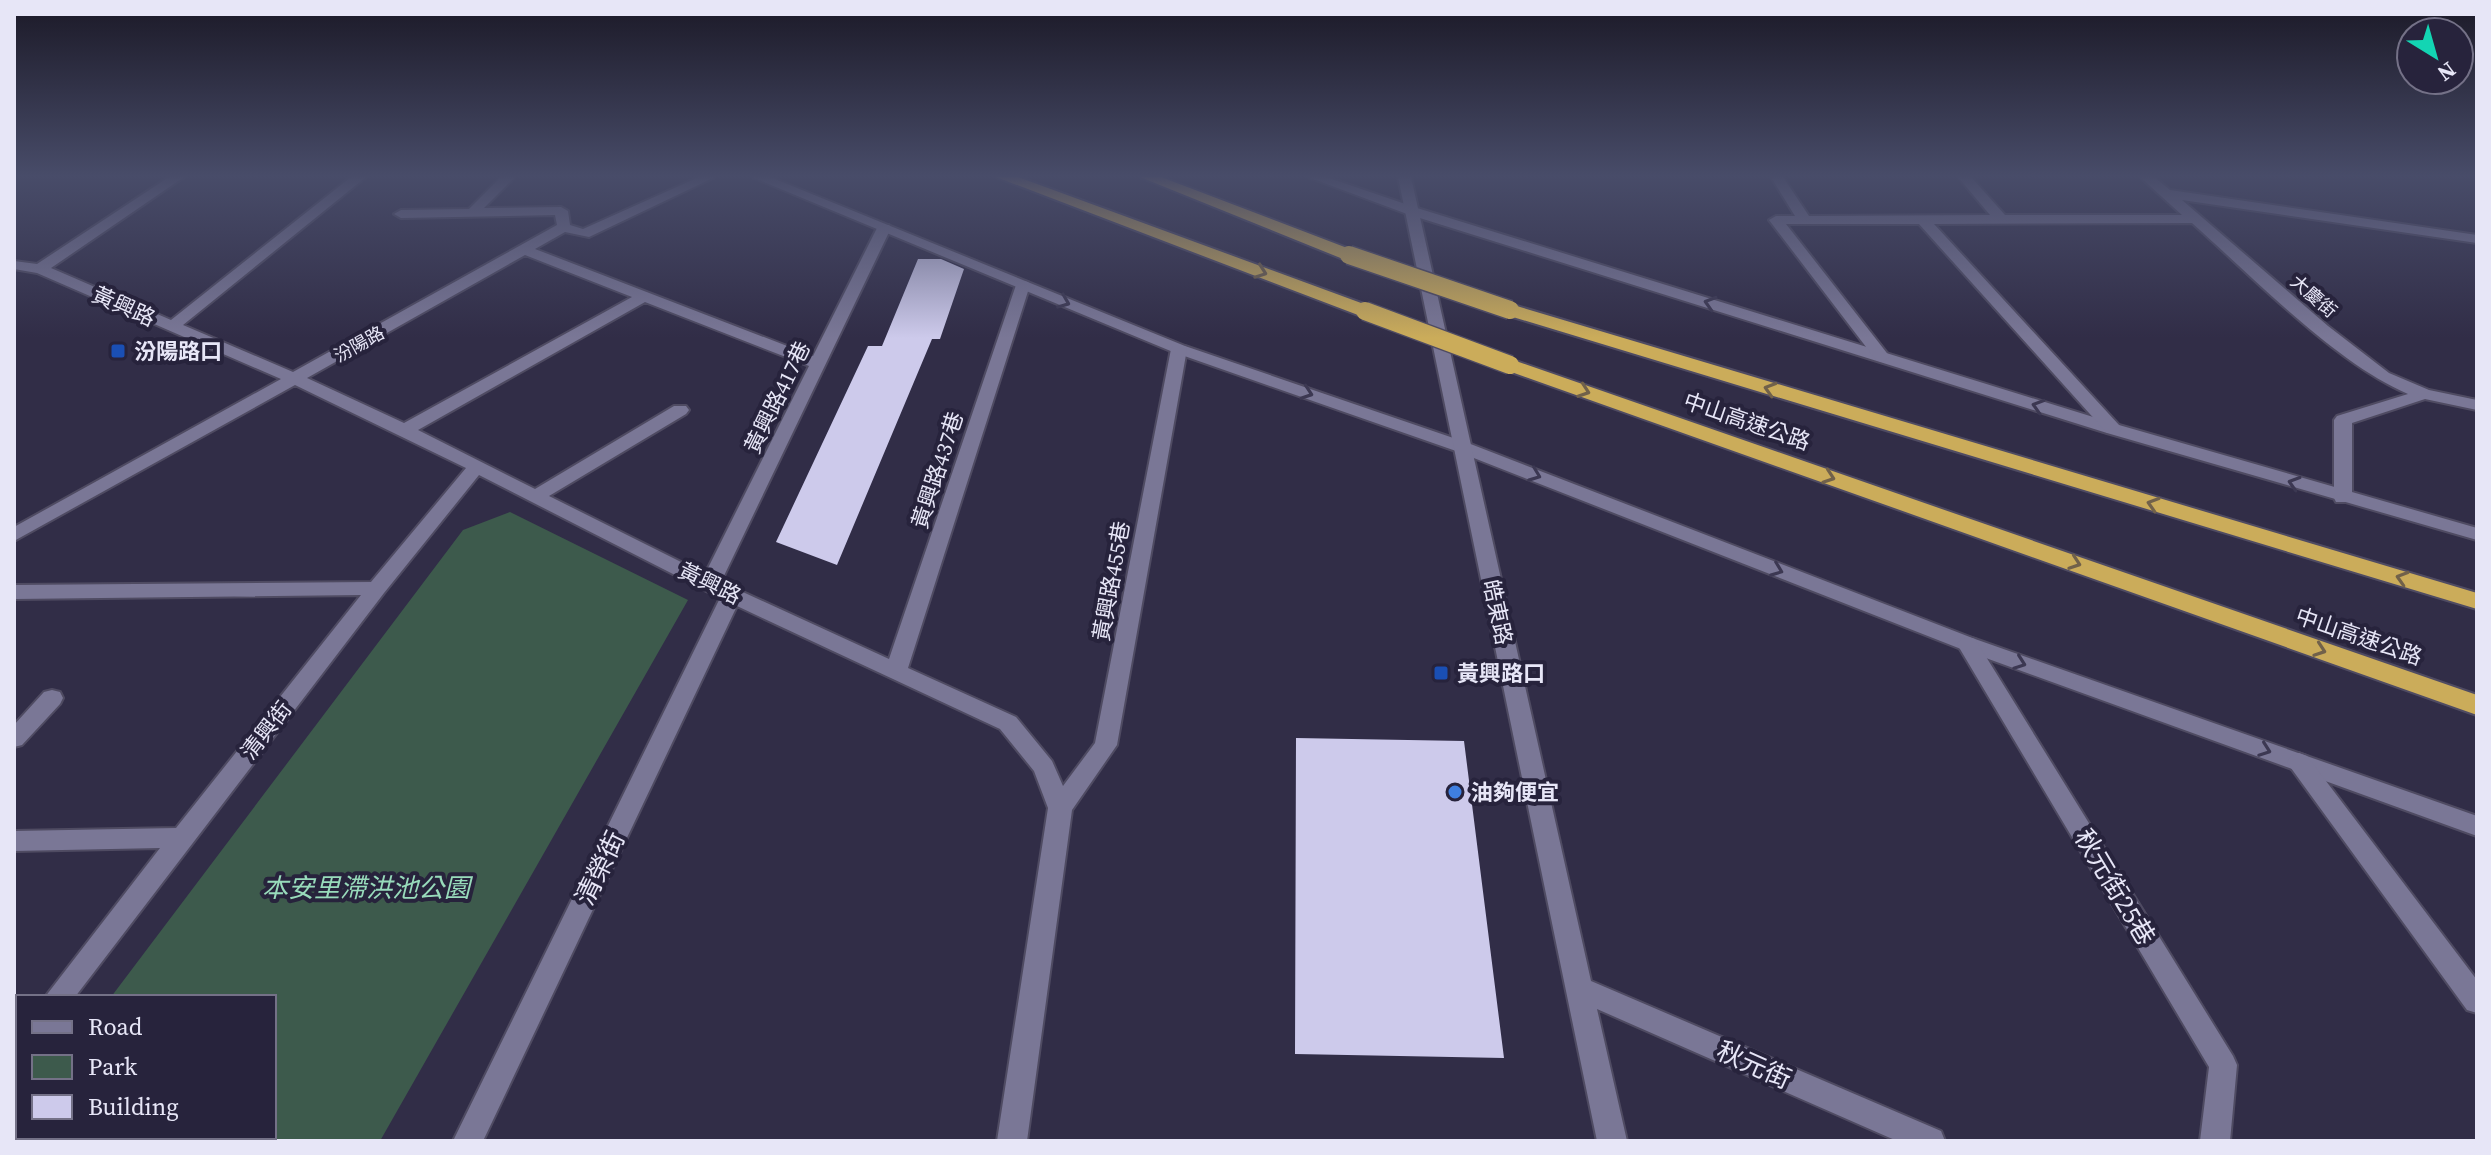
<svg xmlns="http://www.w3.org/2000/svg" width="2491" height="1155" viewBox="0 0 2491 1155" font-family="'Source Serif 4','Noto Sans TC',serif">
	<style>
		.green { fill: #3d5a4c }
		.building { fill: #cdcaeb }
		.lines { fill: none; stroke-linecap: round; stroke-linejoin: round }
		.service-casing { stroke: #4f4b62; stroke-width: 4 }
		.minor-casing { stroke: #4f4b62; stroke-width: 4 }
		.motorway-casing { stroke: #4f4b62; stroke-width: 4 }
		.service { fill: #7a7796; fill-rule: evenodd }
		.minor { fill: #7a7796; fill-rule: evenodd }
		.motorway { fill: #cbac5a; fill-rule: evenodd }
		.motorway-bridge-casing { stroke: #4f4b62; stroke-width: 21; stroke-linecap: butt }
		.motorway-bridge { stroke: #cbac5a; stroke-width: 18 }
		.oneway { stroke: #71614a }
		.oneway2 { stroke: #3c3852 }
		.transit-dot { fill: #1a4fb4; stroke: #27233c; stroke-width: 3 }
		.shop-dot { fill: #3f7fe0; stroke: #27233c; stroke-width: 3 }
		.labels { text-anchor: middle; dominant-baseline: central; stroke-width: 8; stroke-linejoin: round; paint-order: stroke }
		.far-street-label { font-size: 18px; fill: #e7e6f7; stroke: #27233c }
		.street-label { font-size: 22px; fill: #e7e6f7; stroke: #27233c }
		.poi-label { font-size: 22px; font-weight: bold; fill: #e7e6f7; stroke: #27233c; text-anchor: start }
		.near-street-label { font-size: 26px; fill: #e7e6f7; stroke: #27233c }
		.near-park-label { font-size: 26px; font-style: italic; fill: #98dbbb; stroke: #27233c }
	</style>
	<rect width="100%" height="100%" fill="#312d47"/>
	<!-- green -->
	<path class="green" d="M510,512L688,600L380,1141H14V1126L18,1121V1137H274V997H111L463,530Z"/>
	<!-- building -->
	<path class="building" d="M918,259H941L964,269L940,339H932L837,565L776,542L868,346H882Z
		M1296,738L1464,741L1504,1058L1295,1054Z"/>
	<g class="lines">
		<defs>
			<path id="service" d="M752,177H770L1185,346L1468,443L1975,639L2477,816V836L1961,649L1456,451L1173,352Z
				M1308,177H1326L1417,208L2119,425L2477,528V540L2107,433L1407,214Z"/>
			<path id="minor" d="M169,177H184L51,268L171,320L351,177H366L183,325L293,372L557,225L555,215L401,218L394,214L401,210L469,209L501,177H515L484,208L561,207L568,211L570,225L583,229L699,177H715L589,237L565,232L535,249L813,356L877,228L889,225L891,228L721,582L889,659L1016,285L1023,281L1028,282L1030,285L908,668L1016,717L1052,761L1063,786L1095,743L1171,349L1173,346H1185L1187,349L1117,745L1072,810L1027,1141H997L1048,808L1034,771L1000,729L737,606L483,1141H453L720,598L479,475L384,593L75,997H45L160,848L14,851V831L176,828L361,595L14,599V585L371,582L466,468L295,385L14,541V527L281,379L37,273L14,269V261L37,264ZM525,255L632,297L404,423L307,378ZM645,302L809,366L705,574L549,496L686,414L689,410L686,406H674L535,489L418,430Z
				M1398,177H1411L1591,981L1941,1131L1945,1141H1897L1597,1009L1627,1141H1597Z
				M1771,177H1783L1809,216L1990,215L1958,177H1971L2005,215H2182L2140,177H2154L2170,190L2477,235V243L2182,200L2328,326L2389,373L2429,390L2477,400V410L2425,399L2352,423V498L2350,502H2336L2334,498V420L2337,416L2408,394C2335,363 2253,277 2192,223L1934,224L2119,425L2122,429L2119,433H2107L1919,224H1786L1890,357L1882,362L1876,360L1769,220L1776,216H1795Z
				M1968,637L1975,639L2233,1056L2237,1065L2230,1141H2200L2209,1067L1957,644L1961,639Z
				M52,690L60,692L63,698L60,704L22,745L14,747V725L44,692Z
				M2299,753L2307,756L2477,980V1013L2467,1010L2291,768L2287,762L2291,756Z
				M18,1037V1066L14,1068V1039Z"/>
			<path id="motorway" d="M996,177H1018L1372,307L1374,311L1372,315H1358Z
				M1140,177H1161L1355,251L1358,255L1355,259H1343Z
				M1510,304L2477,593V609L1503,314L1501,310L1503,306Z
				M1510,359L2477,695V715L1503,369L1500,365L1503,361Z"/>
		</defs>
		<!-- service casing -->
		<use href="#service" class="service-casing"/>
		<!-- minor casing -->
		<use href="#minor" class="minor-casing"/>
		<!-- motorway casing -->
		<use href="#motorway" class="motorway-casing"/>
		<!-- service -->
		<use href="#service" class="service"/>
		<!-- minor -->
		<use href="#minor" class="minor"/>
		<!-- motorway -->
		<use href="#motorway" class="motorway"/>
		<defs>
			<path id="motorway-bridge" d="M1349,255L1510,310
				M1365,311L1510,365"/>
		</defs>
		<!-- motorway-bridge casing -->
		<use href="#motorway-bridge" class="motorway-bridge-casing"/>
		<!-- motorway-bridge -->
		<use href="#motorway-bridge" class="motorway-bridge"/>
	</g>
	<!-- one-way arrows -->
	<defs><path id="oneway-chevron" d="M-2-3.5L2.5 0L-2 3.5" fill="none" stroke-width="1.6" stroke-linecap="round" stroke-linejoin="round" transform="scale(2)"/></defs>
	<g class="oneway">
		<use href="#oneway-chevron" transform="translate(1261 272) rotate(20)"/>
		<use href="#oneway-chevron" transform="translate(1770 389) rotate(-163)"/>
		<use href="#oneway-chevron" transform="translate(1584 391) rotate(19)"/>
		<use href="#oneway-chevron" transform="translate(1829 477) rotate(19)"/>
		<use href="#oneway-chevron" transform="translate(2153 504) rotate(-163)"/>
		<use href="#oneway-chevron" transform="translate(2075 563) rotate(19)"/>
		<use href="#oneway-chevron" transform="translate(2402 578) rotate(-163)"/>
		<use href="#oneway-chevron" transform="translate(2320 650) rotate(19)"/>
	</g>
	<g class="oneway2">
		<use href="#oneway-chevron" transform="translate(1064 302) rotate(22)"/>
		<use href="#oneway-chevron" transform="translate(1710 303) rotate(-163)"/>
		<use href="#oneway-chevron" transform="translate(1307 393) rotate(19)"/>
		<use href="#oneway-chevron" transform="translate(2038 406) rotate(-163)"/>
		<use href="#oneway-chevron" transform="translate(1535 475) rotate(21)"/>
		<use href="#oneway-chevron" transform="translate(2294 483) rotate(-163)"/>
		<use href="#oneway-chevron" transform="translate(1777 570) rotate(21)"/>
		<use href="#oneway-chevron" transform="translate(2020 663) rotate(20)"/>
		<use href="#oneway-chevron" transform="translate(2265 750) rotate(20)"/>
	</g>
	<!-- sky -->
	<linearGradient id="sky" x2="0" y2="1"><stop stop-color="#1b1927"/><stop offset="0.52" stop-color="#484c69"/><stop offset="1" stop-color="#484c69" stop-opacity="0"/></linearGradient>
	<rect width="2491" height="338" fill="url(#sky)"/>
	<!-- markers -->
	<g class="transit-dot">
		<rect x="110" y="343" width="16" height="16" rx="4"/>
		<rect x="1433" y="665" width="16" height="16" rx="4"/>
	</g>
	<circle class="shop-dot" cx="1455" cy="792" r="8"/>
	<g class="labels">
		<!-- far-street labels -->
		<g class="far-street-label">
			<text transform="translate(2314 296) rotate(41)">大慶街</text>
			<text transform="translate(359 344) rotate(-29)">汾陽路</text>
		</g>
		<!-- street labels -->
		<g class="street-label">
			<text transform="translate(124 306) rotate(24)">黃興路</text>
			<text transform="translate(777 397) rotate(-64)">黃興路417巷</text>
			<text transform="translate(1747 421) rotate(19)">中山高速公路</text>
			<text transform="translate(937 470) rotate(-72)">黃興路437巷</text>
			<text transform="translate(1111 581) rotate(-80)">黃興路455巷</text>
			<text transform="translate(710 583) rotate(26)">黃興路</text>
			<text transform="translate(1498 612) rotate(78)">皓東路</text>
			<text transform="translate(2359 636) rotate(19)">中山高速公路</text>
			<text transform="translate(266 730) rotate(-52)">清興街</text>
		</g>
		<!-- poi labels -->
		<g class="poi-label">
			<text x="134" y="351">汾陽路口</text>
			<text x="1457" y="673">黃興路口</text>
			<text x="1471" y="792">油夠便宜</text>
		</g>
		<!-- near-street labels -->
		<g class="near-street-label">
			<text transform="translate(600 868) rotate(-64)">清榮街</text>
			<text transform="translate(2115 887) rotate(59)">秋元街25巷</text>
			<text transform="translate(1754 1065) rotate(24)">秋元街</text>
		</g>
		<!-- near-park labels -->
		<g class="near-park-label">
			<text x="366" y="888">本安里滯洪池公園</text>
		</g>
	</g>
	<!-- border -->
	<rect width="2491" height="1155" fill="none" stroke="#e7e6f7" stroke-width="32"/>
	<!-- legend -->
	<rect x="16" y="995" width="260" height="144" fill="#27233c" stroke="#747187" stroke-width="2"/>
	<rect x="32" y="1021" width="40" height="12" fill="#7a7796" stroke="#747187" stroke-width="2"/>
	<text x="88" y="1035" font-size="24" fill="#e7e6f7">Road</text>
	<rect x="32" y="1055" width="40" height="24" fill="#3d5a4c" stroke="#747187" stroke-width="2"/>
	<text x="88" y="1075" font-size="24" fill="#e7e6f7">Park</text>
	<rect x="32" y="1095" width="40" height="24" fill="#cdcaeb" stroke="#747187" stroke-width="2"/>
	<text x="88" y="1115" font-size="24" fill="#e7e6f7">Building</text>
	<!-- north arrow -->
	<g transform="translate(2435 56) rotate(143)"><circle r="38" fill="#27233c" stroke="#747187" stroke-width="2"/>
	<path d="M0-6L14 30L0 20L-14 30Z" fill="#13d5b3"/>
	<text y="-12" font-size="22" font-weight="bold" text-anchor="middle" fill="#e7e6f7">N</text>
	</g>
</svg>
